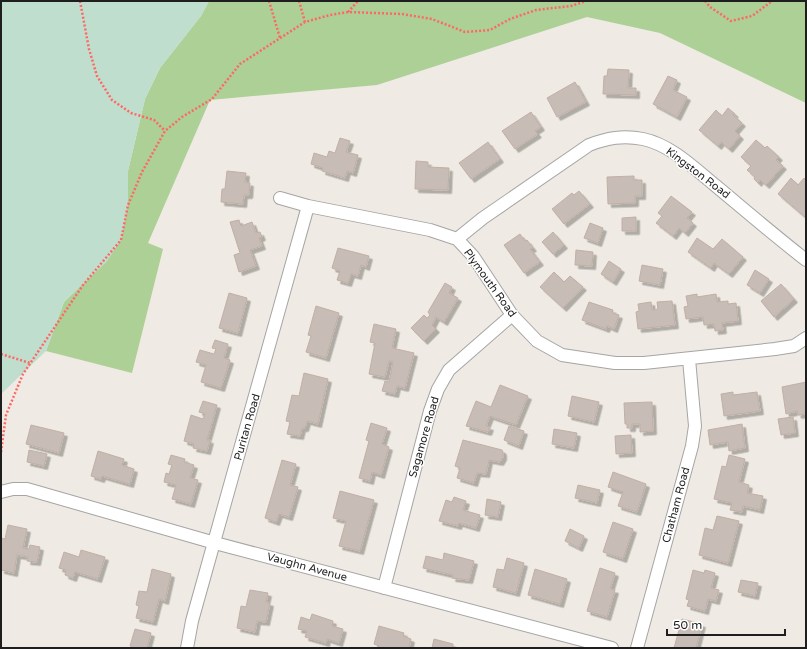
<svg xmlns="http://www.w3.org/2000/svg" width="807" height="649" viewBox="0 0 807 649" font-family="'Varela Round',sans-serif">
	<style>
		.forest { fill: #acd096 }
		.wetland { fill: #c0decd }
		.building { fill: #c7bcb6; stroke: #c2afa5; filter: url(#shadow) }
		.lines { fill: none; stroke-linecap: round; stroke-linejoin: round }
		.street-casing { stroke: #a5a5a5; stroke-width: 14 }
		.path { stroke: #ff6765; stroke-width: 2.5; stroke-dasharray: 2 2; stroke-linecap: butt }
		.street { stroke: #fff; stroke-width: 12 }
		.labels { text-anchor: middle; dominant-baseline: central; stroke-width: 3; stroke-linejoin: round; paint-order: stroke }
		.street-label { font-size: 11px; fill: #1e1e1e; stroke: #fff }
	</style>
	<defs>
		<filter id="shadow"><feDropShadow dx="3.5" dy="3.5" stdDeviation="0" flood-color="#0004"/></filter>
	</defs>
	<rect width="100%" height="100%" fill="#efeae3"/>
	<!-- forest -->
	<path class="forest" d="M209,1H806V103L660,33L587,17L377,85L210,100L148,243L163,249L132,373L46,351L64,302L107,261L128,205V171L145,99L160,68L201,16Z"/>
	<!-- wetland -->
	<path class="wetland" d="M1,1H209L201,16L160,68L145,99L128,171V205L121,240L107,261L64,302L46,351L1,394Z"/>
	<!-- building -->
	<path class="building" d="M608,69L629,70L628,88H636V95L603,94L604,76H607Z
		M668,76L677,80L673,90L687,97L677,117L653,104Z
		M575,82L586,102L557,117L547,98Z
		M728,108L735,114L733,115L742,123L735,131L740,136L729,149L721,142L718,146L699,130L716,110L722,116Z
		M531,112L541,127L535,131L538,134L515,149L502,131Z
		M340,138L350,141L346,152L358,155L353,173L347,171L345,178L322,171L323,168L311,164L314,153L327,157L329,151L335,153Z
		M756,140L765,148L767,146L779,157L776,160L783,166L766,185L760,180L758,183L754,179L755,177L747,170L751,166L741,157Z
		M488,142L500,159L471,179L459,163Z
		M416,161L428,162V167L449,168L448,190L415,189Z
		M227,171L246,173L245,182L250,183L249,195H244L243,204L221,202L222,189H225Z
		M634,176V180H642V196H635V203L608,204L607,177Z
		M791,178L798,185L804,178L806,180V218L778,194Z
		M579,191L590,204L564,224L552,209L572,193L574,195Z
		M671,196L692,212L687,218L693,223L685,233L679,228L673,236L656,223L662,216L658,213Z
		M636,217V231H622V218Z
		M239,220L241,226L252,222L256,233L260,232L262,237L259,238L262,246L250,250L256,266L239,272L234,255L240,253L230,222Z
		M590,223L603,228L598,243L584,238Z
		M553,232L564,245L553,254L542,242Z
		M520,234L525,241L527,240L533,248L530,249L540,262L524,273L504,245Z
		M697,238L713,249L722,239L743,257L729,274L714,263L711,268L688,252Z
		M338,248L369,256L366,267L361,265L358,276L351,274L348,283L337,280L340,271L332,268Z
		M576,250L593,252L592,266L575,265Z
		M609,261L621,269L613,282L601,274Z
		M642,265L663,269L660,285L639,281Z
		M755,270L769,279L760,293L747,285Z
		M554,272L564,282L570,276L583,287L563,308L540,287Z
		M445,283L452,287L449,293L458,298L444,322L436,317L432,325L436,329L424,341L411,328L424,315L427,318L430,315L428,312Z
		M781,284L794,299L774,317L761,301Z
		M229,293L247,298L238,333L219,328Z
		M697,294V297L716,294L717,302L728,301V304L736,303L738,321L722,323L723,330L715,331L714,324L704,325L703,317L686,319L684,307L688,306L686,296Z
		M672,301L675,325L638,329L636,312L639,311L638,304L651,302L652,310L658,309L657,302Z
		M589,302L613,310L612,313L619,315L614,329L607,326L606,329L582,320Z
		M316,306L339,313L326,358L306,352L311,336L308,335Z
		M374,324L396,329L392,348L414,353L405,388L397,386L395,394L382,391L385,381L389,382L393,362L389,361L385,377L369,374L375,343L370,342Z
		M215,340L228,344L224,358L230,360L221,388L201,382L206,365L196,362L200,350L214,354L216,349L212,348Z
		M304,373L328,379L318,424L307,421L305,428H302L300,436L287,434L290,422L286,421L292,395L299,396Z
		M806,382V414L798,415L797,411L786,414L782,387Z
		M500,385L528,396L516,425L490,416L486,426L490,427L488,432L466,426L476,401L491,407Z
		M733,392V395L757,392L760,411L724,416L721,394Z
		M572,396L599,402L594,422L568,416Z
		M203,401L217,405L207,440H210L207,451L193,448L194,444L184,441L191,415L203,419L205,414L199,412Z
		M652,402L653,431L640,432V424H632V428H627V424H625L624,403Z
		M793,417L795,433L781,435L778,419Z
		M371,423L387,428L382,444L389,447L381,475L372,472L370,481L359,478L369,441L366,440Z
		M742,424L745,448L729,451L728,442L710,445L708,430Z
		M31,425L64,433L59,453L26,444Z
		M509,426L524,431L519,446L504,440Z
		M554,429L577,433L574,448L552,444Z
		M631,435L632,453L616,454L615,436Z
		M463,440L502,450L503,452V457L500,462L489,460L486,474L477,473L474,483L457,478L460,468L455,466Z
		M29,450L47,454L44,466L27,462Z
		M98,451L124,459L122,465L134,469L130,484L102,476L101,479L91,476Z
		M171,455L185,459L184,462L194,465L190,478L198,480L191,504L172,499L176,485L164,482L166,473L169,474L172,465L168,464Z
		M729,455L745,459L739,482L749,485L747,493L763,496L760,510L743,506L742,512L730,510L732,503L714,499L722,466L726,467Z
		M282,460L296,464L290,485L298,487L289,517L279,514L276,522L265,518Z
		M613,472L646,484L637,512L618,506L623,492L608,487Z
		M578,485L600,490L597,503L575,498Z
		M340,491L374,500L360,551L339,546L346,521L333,518Z
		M454,497L466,501L463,510L480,515L476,528L459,523L458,526L439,521L446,500L452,502Z
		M487,499L501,502L498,517L485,515Z
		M717,516L739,521L728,563L699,555L705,528L713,530Z
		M613,522L633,529L623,559L603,552Z
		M8,525L27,529L23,548L29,549L30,545L40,547L37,562L27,561L28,557L17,555L14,573L1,570V538L5,539Z
		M570,529L584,536L579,548L565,541Z
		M81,550L105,557L98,579L75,572L73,578L65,575L66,570L59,568L64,552L79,557Z
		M444,553L474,561L469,580L452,578L453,575L423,568L426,556L443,560Z
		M507,558L524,563L516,593L493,587L497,569L504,570Z
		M600,568L615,573L610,589L615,590L607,617L587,611Z
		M152,569L171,574L165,601L159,599L153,622L136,618L139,606L136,605L139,591L147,592Z
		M535,569L567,579L560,604L528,595Z
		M693,570L704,573L705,570L715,573L711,588L719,590L716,601L708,599L705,611L687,606L689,600L686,599Z
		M741,580L758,583L755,596L738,592Z
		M250,590L268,593L266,602L270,603L266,622L257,621L255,632L237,628L241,606L246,607Z
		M312,614L333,621L332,626L343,629L339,643L327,639L326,643L305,637L307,631L298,629L301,617L310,620Z
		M682,619L702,624L696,648H674Z
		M379,626L404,633L403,636L411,639L409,648H378L379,646L374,644Z
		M135,629L151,633L147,648H134L130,646Z
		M434,639L453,644V648H432Z"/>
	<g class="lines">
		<defs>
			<path id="street" d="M280,198L308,206L430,230L457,239L473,256L512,315L537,341L562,355L615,363H644L775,349L794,346L806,338
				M457,239L483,218L589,145C607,138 623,135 643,139C671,145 694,168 716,186C746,211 775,236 806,260
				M1,492L13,489H27L215,543L612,648
				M384,588L430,411L438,389L449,370L512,315
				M187,648L192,621L308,206
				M637,648L692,446L695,426L689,359"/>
		</defs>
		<!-- street casing -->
		<use href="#street" class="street-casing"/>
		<!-- path -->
		<path class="path" d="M80,1L89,49L97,76L112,100L131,113L154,120L165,131
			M269,1L280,38
			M299,1L305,22
			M705,1L710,7L731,21L752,16L772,1
			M348,12L358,1
			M1,354L30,363
			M1,452L6,415L23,374L83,285L121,240L128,205L142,172L165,131L182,117L212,99L240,64L305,22L330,15L348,12L402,14L432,19L465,32L490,30L510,19L536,10L571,6L586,1"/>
		<!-- street -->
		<use href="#street" class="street"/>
	</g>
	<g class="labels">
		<!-- street labels -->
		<g class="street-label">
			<text transform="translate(698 173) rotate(37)">Kingston Road</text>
			<text transform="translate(490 283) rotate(54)">Plymouth Road</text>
			<text transform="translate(247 427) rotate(-74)">Puritan Road</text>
			<text transform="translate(424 437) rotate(-74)">Sagamore Road</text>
			<text transform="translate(676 505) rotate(-75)">Chatham Road</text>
			<text transform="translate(307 567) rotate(15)">Vaughn Avenue</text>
		</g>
	</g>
	<!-- border -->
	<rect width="807" height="649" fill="none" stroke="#1e1e1e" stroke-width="4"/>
	<!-- scale -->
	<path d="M667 629v6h118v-6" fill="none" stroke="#1e1e1e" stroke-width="2"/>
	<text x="673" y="629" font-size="12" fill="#1e1e1e" stroke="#ffffff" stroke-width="3" paint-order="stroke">50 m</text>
</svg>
